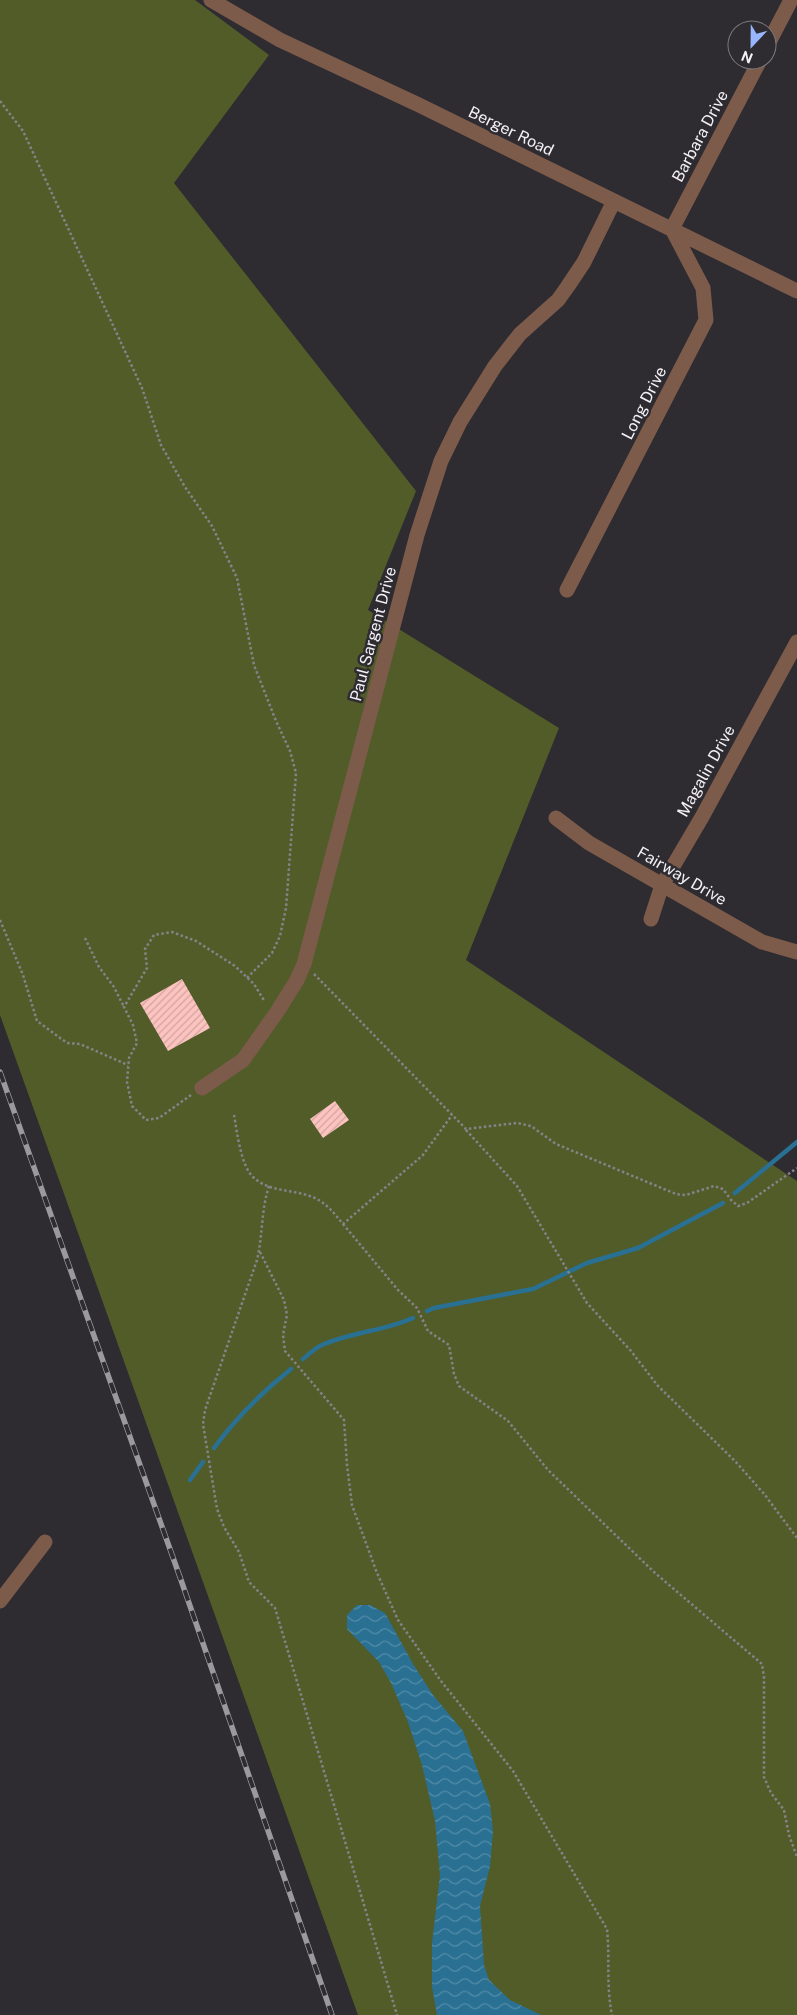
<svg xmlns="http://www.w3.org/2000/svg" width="797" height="2015" viewBox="0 0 797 2015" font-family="'Public Sans',sans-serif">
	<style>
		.green { fill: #515c29 }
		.water { fill: url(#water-waves) }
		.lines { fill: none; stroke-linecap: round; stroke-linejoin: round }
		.stream { stroke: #297093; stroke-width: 4.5 }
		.building { fill: url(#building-hatch) }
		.path { stroke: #868388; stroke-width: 2.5; stroke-dasharray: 2.5 2.5; stroke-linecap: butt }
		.minor { stroke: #7c5b4b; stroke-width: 15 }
		.rail-casing { stroke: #9b999d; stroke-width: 5.5 }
		.rail { stroke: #2e2b31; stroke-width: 4; stroke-dasharray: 11; stroke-linecap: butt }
		.labels { text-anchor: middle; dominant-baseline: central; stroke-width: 5; stroke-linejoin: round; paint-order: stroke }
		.street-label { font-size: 16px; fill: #f3f1f5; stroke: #2e2b31 }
	</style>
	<defs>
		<pattern id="water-waves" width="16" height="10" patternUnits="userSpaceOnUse" patternTransform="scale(1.25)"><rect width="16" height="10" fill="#297093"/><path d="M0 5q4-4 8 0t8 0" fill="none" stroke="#538ca8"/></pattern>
		<pattern id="building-hatch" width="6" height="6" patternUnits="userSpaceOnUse" patternTransform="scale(1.25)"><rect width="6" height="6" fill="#fdc3bf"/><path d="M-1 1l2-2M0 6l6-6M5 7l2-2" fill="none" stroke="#d0a4a2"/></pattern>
	</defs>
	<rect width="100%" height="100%" fill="#2e2b31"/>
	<!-- green -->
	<path class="green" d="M0,0H195L269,55L174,183L416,491L368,610L559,728L466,960L797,1181V2015H358L0,1015Z"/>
	<!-- water -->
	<path class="water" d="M357,1605H370L385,1613L413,1664L433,1695L463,1731L490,1804L493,1831L490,1866L480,1906L484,1965L489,1980L510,2000L541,2015H437L432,1987V1943L440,1875L435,1821L422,1765L408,1722L391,1683L379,1662L347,1629V1615Z"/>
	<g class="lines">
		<!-- stream -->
		<path class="stream" d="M735,1193L797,1142
			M427,1311L434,1308L533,1289L587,1263L638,1248L723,1203
			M303,1359C308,1355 315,1348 322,1345C351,1332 384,1331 413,1318
			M214,1448C236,1418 262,1392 291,1369
			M190,1480L203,1462"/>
	</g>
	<!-- building -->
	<path class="building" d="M182,979L210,1028L168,1051L140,1003Z
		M335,1101L349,1120L323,1138L310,1119Z"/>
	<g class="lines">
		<!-- path -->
		<path class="path" d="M0,101L23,131L142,388L161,445L185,487L212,526L237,578L254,665L276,721L290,751L296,773L286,908L280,936L272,953L247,978
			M0,920L23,975L37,1021L67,1043L80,1044L128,1065
			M85,938L99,967L114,987L124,1007
			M314,974L466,1129L517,1123L531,1126L556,1144L676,1194L686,1195L714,1186L723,1189L731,1200L738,1206L747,1203L797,1168
			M191,1095L159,1118L146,1120L132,1106L127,1082L129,1058L137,1043L133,1025L124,1007L147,968L145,949L154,935L172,932L196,941L235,966L254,984L265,1002
			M234,1115C237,1132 241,1166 253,1177C270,1193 295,1189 315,1198C327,1204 334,1213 343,1224L423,1155L452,1115
			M466,1130L517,1186L587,1303L631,1351L658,1386L735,1461L765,1495L797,1538
			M269,1186C261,1210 263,1235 257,1260L205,1410L203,1424L217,1509L224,1527L239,1552L249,1582L275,1608L397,2015
			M343,1224L398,1290L417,1308L428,1331L449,1345L454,1374L459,1386L508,1421L548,1470L655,1573L762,1664L764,1677V1777L771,1793L784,1810L789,1835L797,1857
			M260,1252L284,1300L287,1315L283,1335L285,1351L344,1420L347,1465L352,1505L377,1573L398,1620L441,1681L513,1771L607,1929C610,1958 606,1986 612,2015"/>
		<!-- minor -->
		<path class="minor" d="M211,0L280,40L419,105L797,291
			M767,46L791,0
			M567,590L706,320L703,288L672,229L760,60
			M556,818L589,843L762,942L797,952
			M651,919L662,885L702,817L797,642
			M202,1088L243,1060L277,1012L297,980L304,964L417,535L441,461L460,422L495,366L520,334L558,300L568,286L584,262L614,201
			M0,1601L45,1542"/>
		<defs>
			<path id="rail" d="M0,1072L181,1580L332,2015"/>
		</defs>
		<!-- rail casing -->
		<use href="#rail" class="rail-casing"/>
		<!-- rail -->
		<use href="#rail" class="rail"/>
	</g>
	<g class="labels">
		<!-- street labels -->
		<g class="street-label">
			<text transform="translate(511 131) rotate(26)">Berger Road</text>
			<text transform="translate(700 136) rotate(-62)">Barbara Drive</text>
			<text transform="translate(644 403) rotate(-63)">Long Drive</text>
			<text transform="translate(373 634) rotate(-75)">Paul Sargent Drive</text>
			<text transform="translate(706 771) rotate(-61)">Magalin Drive</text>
			<text transform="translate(682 876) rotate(30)">Fairway Drive</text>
		</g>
	</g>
	<!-- north arrow -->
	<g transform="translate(752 45) rotate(202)"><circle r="24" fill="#2e2b31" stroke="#7d7a7f"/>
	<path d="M0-4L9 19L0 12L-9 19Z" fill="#98b6fd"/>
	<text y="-8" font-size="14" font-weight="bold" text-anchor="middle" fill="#f3f1f5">N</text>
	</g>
</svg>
